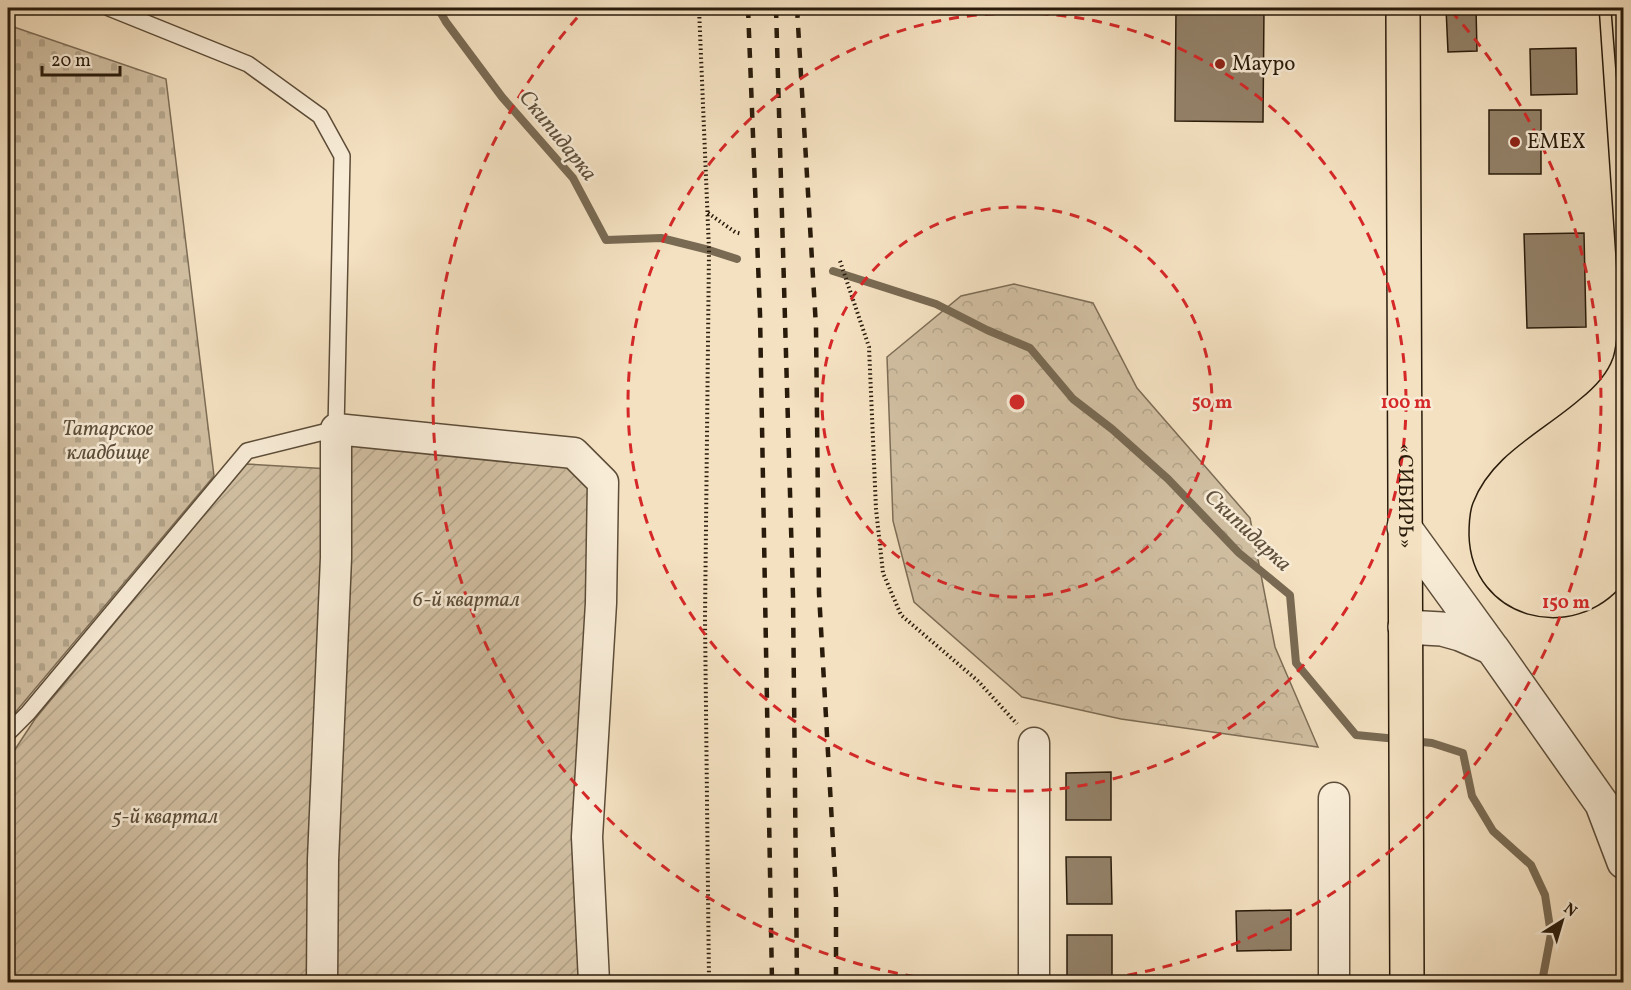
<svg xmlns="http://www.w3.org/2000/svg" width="1631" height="990" viewBox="0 0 1631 990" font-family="Vollkorn,serif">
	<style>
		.forest { fill: url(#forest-crowns); stroke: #7d6d56; stroke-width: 1.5 }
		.cemetery { fill: url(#cemetery-stones); stroke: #7d6d56; stroke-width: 1.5 }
		.garden { fill: url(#garden-furrows); stroke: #7d6d56; stroke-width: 1.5 }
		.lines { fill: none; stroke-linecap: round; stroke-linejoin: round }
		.stream { stroke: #796a53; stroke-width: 8 }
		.building { fill: #93826a; stroke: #291b0b; stroke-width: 1.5 }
		.service-casing { stroke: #5c4c38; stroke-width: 18 }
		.minor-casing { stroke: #5c4c38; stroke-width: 33 }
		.tertiary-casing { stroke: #5c4c38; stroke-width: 36 }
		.primary-casing { stroke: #291b0b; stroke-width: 36 }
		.path { stroke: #291b0b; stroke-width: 4; stroke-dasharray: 1.5 3; stroke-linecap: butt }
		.service { stroke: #f8ecd7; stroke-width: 15 }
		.minor { stroke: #f8ecd7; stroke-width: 30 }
		.tertiary { stroke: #f8ecd7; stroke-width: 33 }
		.primary { stroke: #f4e1c1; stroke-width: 33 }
		.tram { stroke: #291b0b; stroke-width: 1.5 }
		.rail { stroke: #291b0b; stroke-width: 4.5; stroke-dasharray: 10 10; stroke-linecap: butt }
		.ring { fill: none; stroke: #d62828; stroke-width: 3; stroke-dasharray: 10 8 }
		.poi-dot { fill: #8f2418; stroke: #f8ecd7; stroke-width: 2 }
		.labels { text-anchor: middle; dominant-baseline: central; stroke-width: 5; stroke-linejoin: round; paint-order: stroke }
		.poi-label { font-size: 21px; fill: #291b0b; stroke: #f8ecd7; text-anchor: start }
		.park-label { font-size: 21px; font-style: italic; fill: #5b4c38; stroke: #f8ecd7 }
		.street-label { font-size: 21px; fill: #291b0b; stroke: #f8ecd7 }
		.water-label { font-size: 22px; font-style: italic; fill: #5f4f3b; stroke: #f8ecd7 }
		.centre { fill: #d62828; stroke: #f8ecd7; stroke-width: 3 }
		.ring-label { font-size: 18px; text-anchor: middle; font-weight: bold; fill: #d62828; stroke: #f8ecd7; stroke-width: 5; stroke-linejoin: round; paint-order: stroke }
	</style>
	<defs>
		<pattern id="forest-crowns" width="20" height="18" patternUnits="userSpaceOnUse" patternTransform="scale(1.5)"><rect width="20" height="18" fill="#d1bfa2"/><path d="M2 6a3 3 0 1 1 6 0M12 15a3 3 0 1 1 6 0" fill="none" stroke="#b3a48a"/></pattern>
		<pattern id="cemetery-stones" width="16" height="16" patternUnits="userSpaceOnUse" patternTransform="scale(1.5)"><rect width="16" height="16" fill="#d1bfa2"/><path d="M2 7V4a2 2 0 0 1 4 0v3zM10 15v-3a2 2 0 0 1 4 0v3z" fill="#b3a48a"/></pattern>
		<pattern id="garden-furrows" width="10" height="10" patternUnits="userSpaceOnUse" patternTransform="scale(1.5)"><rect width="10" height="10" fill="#d1bfa2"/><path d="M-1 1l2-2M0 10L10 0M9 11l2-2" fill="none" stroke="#b3a48a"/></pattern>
	</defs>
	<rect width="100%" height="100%" fill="#f4e1c1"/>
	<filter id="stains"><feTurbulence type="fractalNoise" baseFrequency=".00333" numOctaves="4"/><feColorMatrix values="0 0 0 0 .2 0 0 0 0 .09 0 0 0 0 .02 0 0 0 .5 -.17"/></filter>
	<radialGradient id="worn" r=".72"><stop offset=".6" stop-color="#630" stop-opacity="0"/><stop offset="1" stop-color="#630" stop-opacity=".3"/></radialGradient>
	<!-- forest -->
	<path class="forest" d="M1014,284L1093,303L1137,388L1250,518L1275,647L1318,747L1121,719L1022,697L914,602L893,521L887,357L961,296Z"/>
	<!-- cemetery -->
	<path class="cemetery" d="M8,25L166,79L214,476L8,721Z"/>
	<!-- garden -->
	<path class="garden" d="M347,440L563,461L592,491L579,982H334Z
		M246,464L330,469L318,982H8V760L35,719Z"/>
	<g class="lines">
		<!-- stream -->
		<path class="stream" d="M438,8L446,22L502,97L573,178L606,240L661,238L709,250L737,259
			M833,271L936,304L987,330L1030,348L1073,399L1112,429L1168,479L1239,553L1290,595L1296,663L1356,735L1397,739
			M1412,741L1432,743L1463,753L1472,796L1493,831L1531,865L1545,895L1551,934L1542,982"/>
	</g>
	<!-- building -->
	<path class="building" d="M1176,8H1264L1263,122L1175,121Z
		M1446,8H1476L1477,51L1448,52Z
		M1576,48L1577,94L1531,95L1530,49Z
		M1489,110H1541V174H1489Z
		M1584,233L1586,327L1527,328L1524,234Z
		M1111,772V820H1066V773Z
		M1066,857H1111L1112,904H1067Z
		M1291,910V950L1237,951L1236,911Z
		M1067,935H1112V982H1067Z"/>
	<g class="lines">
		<defs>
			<path id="service" d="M8,733L28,713L247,451L336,429L342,156L320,116L248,64L109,8"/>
			<path id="minor" d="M322,982L323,860L336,558V429L574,453L603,482L601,603L587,837L594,982
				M1034,982V743
				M1334,982V798"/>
			<path id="tertiary" d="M1404,527L1491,647
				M1405,627L1442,629L1460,634L1492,648L1602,804L1624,862"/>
			<g id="primary">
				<path id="s1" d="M1403,8L1407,982"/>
			</g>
		</defs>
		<!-- service casing -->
		<use href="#service" class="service-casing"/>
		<!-- minor casing -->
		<use href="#minor" class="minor-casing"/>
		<!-- tertiary casing -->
		<use href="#tertiary" class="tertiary-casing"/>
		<!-- primary casing -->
		<use href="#primary" class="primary-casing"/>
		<!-- path -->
		<path class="path" d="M699,8L709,250L705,619L709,982
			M708,213L735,232L742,234
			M840,261L869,347L876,509L883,573L901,615L978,681L1017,724"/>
		<!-- service -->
		<use href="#service" class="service"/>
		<!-- minor -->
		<use href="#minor" class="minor"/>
		<!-- tertiary -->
		<use href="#tertiary" class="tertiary"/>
		<!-- primary -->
		<use href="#primary" class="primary"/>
		<!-- tram -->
		<path class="tram" d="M1599,8L1620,316
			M1611,8L1624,173
			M1619,308C1618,325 1618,342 1613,358C1607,375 1593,389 1579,400C1542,432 1491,455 1473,503C1469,513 1469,524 1469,535C1471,619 1573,646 1624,583
			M1621,340L1624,379"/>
		<!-- rail -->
		<path class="rail" d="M748,8L760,314L772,982
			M776,8L793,596L797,982
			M797,8L816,327L819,593L836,895V982"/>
	</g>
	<!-- distance rings -->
	<g class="ring">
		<circle cx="1017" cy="402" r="195"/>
		<circle cx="1017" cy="402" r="389"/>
		<path d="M951 982A584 584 0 0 1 583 11M1451 11A584 584 0 0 1 1083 982"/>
	</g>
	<!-- markers -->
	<g class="poi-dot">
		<circle cx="1220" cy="64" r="6"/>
		<circle cx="1515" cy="142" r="6"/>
	</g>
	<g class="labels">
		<!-- poi labels -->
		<g class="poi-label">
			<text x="1232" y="64">Мауро</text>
			<text x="1527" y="142">EMEX</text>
		</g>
		<!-- park labels -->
		<g class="park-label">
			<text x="108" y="429">Татарское<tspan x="108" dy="24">кладбище</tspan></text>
			<text x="466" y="600">6-й квартал</text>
			<text x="165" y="817">5-й квартал</text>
		</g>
		<!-- street labels -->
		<g class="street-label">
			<text stroke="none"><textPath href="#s1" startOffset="488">«СИБИРЬ»</textPath></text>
		</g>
		<!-- water labels -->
		<g class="water-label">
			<text transform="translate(557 136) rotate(51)">Скипидарка</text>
			<text transform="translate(1247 531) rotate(43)">Скипидарка</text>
		</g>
	</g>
	<circle cx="1017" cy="402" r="9" class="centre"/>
	<g class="ring-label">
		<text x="1212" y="408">50 m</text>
		<text x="1406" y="408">100 m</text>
		<text x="1566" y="608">150 m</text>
	</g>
	<!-- margin -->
	<rect width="1631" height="990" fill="none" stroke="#f4e1c1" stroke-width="30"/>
	<rect x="9" y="9" width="1613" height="972" fill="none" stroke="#291b0b" stroke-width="3"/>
	<rect x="15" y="15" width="1601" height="960" fill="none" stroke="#291b0b" stroke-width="1.5"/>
	<!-- north arrow -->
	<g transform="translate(1562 921) rotate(37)" stroke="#f8ecd7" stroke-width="4.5" paint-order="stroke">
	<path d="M0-4.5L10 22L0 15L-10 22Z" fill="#291b0b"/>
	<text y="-9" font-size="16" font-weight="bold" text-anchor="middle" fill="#291b0b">N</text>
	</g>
	<!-- scale -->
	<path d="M42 66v9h78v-9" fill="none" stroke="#291b0b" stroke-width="3"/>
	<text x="51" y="66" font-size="18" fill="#291b0b" stroke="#f8ecd7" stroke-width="4.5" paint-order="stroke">20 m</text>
	<rect width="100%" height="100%" filter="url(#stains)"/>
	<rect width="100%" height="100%" fill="url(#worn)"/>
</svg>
